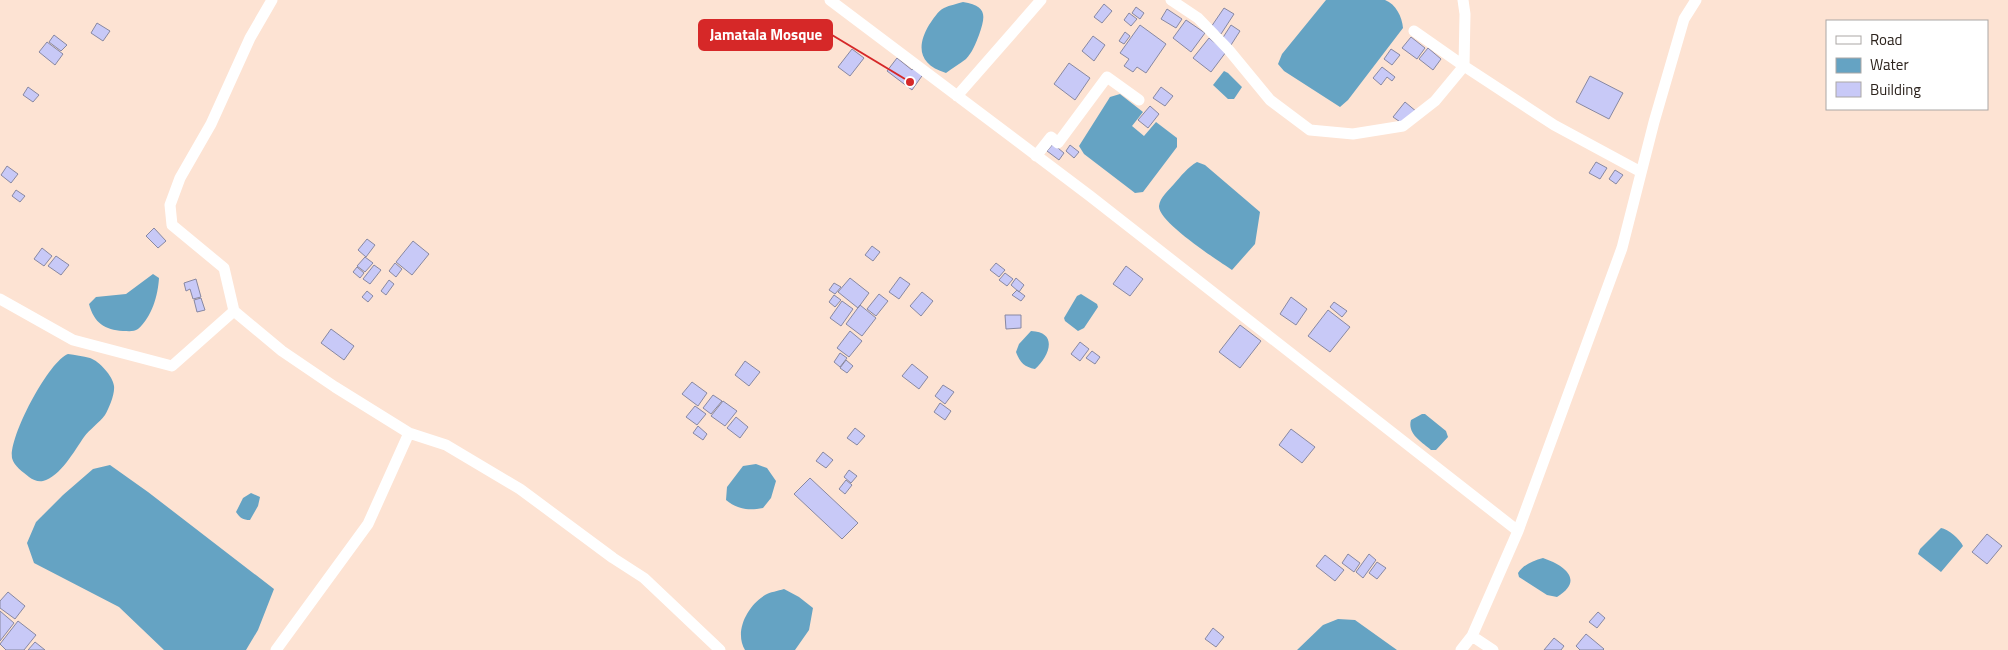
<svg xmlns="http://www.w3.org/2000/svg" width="2008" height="650" viewBox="0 0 2008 650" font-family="'Titillium Web',sans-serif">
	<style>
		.water { fill: #65a3c3 }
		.building { fill: #c8c9f7; stroke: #8888a1 }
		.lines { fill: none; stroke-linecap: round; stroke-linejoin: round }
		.minor { stroke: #fff; stroke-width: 11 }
		.leader { fill: none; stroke: #d62828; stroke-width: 2 }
		.callout-dot { fill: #d62828; stroke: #fff; stroke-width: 2 }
		.callout { fill: #d62828; stroke: #d62828; stroke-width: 2 }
		.callout-label { font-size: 15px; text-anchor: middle; font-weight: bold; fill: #fff }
	</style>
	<rect width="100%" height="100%" fill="#fde3d3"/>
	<!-- water -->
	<path class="water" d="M1326,0C1338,0 1376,0 1385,0C1396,4 1402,17 1403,28L1348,100L1340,107L1284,71L1278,64L1282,54Z
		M963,2C987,6 986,15 979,35C976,43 972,53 966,59C960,64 952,68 946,73C919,65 916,47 929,25C933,19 938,11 944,8C950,5 957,4 963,2Z
		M1224,71L1228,73L1242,87L1234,99H1228L1213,85Z
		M1120,94L1143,112L1132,126L1144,136L1156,122L1177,138V147L1143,192L1135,193L1084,154L1079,146L1110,97Z
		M1197,162L1205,165L1260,212L1255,244L1232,270C1219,261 1158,222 1159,206C1160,197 1169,190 1174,184C1181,176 1188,167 1197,162Z
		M153,274L159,278C158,295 152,317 138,329C134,332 128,331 123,331C105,330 94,323 89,304L96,297L126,294Z
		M1081,294L1097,304L1098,307L1084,328L1078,331L1065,321L1064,318L1077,296Z
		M1031,331C1059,332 1049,357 1035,369C1025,367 1020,363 1016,352L1019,344Z
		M68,354C75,355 83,356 90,358C99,361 113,376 114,386C115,394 109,408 105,415C99,423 90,429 84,437C75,450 60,477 43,481C38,482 33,480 29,477C23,472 14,466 12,458C9,436 49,361 68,354Z
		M1422,414H1425L1446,431L1448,437L1436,450H1431C1422,442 1407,434 1411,420Z
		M756,464L767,468L776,481L771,498L763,508C748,511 737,509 726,500L727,487L743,466Z
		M110,465L148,492L274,589L258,630L246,650H164L119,607L34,563L27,543L36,522L63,495L93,469Z
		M251,493L260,497L258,506L250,520C243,520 240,518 236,512L243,498Z
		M1941,528C1948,529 1960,539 1963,546L1941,572L1918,554L1920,549Z
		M1543,558C1564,565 1585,580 1557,597L1547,595L1519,577L1518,573C1524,564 1533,561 1543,558Z
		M784,589L799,597L813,608L809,630L795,650H745C734,632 747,606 765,595C770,592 778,591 784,589Z
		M1338,619L1355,620L1397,650H1297L1323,625Z"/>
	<!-- building -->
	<path class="building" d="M1104,4L1112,11L1102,23L1094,17Z
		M1136,7L1144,13L1140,19L1132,13Z
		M1224,8L1234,14L1221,34L1211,27Z
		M1167,9L1182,19L1176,28L1161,19Z
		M1129,13L1137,19L1131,26L1124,20Z
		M1186,20L1205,33L1191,52L1173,38Z
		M97,23L110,31L103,41L91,33Z
		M1140,25L1166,44L1146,73L1137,67L1133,72L1124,66L1129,59L1120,53Z
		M1231,25L1240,31L1231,45L1222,39Z
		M1125,32L1130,36L1124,44L1119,41Z
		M54,35L67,45L61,51L49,42Z
		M1093,36L1105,45L1094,61L1082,51Z
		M1411,37L1425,48L1417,59L1402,48Z
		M1209,38L1226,52L1211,72L1193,58Z
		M47,42L63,54L55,65L39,52Z
		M1428,48L1441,59L1433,70L1419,59Z
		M852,49L864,58L850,76L838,67Z
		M1391,49L1400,55L1392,65L1384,59Z
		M897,58L912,70L915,66L924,73L912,90L887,71Z
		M1069,63L1090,78L1075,100L1054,84Z
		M1382,67L1395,77L1392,81L1387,77L1381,85L1373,78Z
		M1590,76L1623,93L1609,119L1576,102Z
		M28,87L39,95L33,102L23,95Z
		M1161,87L1173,96L1165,106L1153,98Z
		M1405,102L1417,112L1406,126L1393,117Z
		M1150,106L1159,114L1148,128L1138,120Z
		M1053,144L1064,153L1059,160L1047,151Z
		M1070,145L1079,152L1074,158L1066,151Z
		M1596,162L1607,168L1600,179L1589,173Z
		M7,166L18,174L11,183L1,175Z
		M1615,170L1623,175L1616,184L1609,179Z
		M16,190L25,196L20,202L12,196Z
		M154,228L166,241L158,248L146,236Z
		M367,239L375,245L366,257L358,250Z
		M413,241L429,254L412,275L396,262Z
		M872,246L880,252L873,261L865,255Z
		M42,248L52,256L44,266L34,259Z
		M56,256L69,265L61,275L48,266Z
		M365,257L373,263L365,272L357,266Z
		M395,263L402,269L396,277L389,271Z
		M996,263L1005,270L999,277L990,270Z
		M374,265L381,270L370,284L363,279Z
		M1126,266L1143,279L1130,296L1113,284Z
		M357,267L364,273L360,278L353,272Z
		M1005,273L1013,279L1007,286L999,280Z
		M900,277L910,284L899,299L889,292Z
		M850,278L869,293L858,308L838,292Z
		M1016,278L1024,285L1019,292L1011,285Z
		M196,279L201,297L193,299L190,289L186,291L184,283Z
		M389,280L394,284L386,295L381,291Z
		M834,283L841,287L835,294L829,290Z
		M1017,290L1025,296L1021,301L1012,295Z
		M367,291L373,296L368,302L362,297Z
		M922,292L933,301L921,316L910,306Z
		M879,294L888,301L876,316L867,309Z
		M834,295L841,300L835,307L829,302Z
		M1291,297L1307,309L1296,325L1280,314Z
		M201,298L205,310L197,312L194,300Z
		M842,301L853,309L841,326L830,318Z
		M1334,302L1347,311L1342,317L1330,307Z
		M860,305L876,318L862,336L846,324Z
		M1328,310L1350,327L1330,352L1308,336Z
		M1005,315H1021V328L1006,329Z
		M1240,325L1261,341L1240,368L1219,352Z
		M331,329L354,346L344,360L321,343Z
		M850,331L862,341L849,357L837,348Z
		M1080,342L1089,349L1080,361L1071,354Z
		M1092,351L1100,357L1095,364L1086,358Z
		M840,353L847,358L840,367L834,362Z
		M846,360L853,366L847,373L840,368Z
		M745,361L760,372L749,386L735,375Z
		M912,364L928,377L919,389L902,376Z
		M692,382L707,393L698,406L682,394Z
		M943,385L954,392L945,404L935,396Z
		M713,395L722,401L711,414L703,408Z
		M723,401L737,411L725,426L711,416Z
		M940,403L951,411L945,420L934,412Z
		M695,406L706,414L697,425L686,417Z
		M736,417L748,427L740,438L727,428Z
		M698,426L707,434L703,440L693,433Z
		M855,428L865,436L857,445L847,438Z
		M1291,429L1315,447L1302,463L1279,445Z
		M823,452L833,460L826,468L816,461Z
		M849,470L857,476L851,483L844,477Z
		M810,478L858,523L842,539L794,494Z
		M846,480L852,485L845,494L839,489Z
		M1987,534L2002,546L1987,564L1972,552Z
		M1348,554L1360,563L1354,572L1342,563Z
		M1369,554L1376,560L1363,578L1356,572Z
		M1325,555L1344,570L1335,581L1316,566Z
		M1377,562L1386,568L1377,579L1369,573Z
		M8,592L25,606L15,619L0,608V601Z
		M0,611L14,623L0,641Z
		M1598,612L1605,618L1597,628L1589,622Z
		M18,621L36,635L24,650H6L0,644Z
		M1213,628L1224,637L1216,647L1205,639Z
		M1586,634L1604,649L1603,650H1580L1576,646Z
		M1554,638L1564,646L1561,650H1544Z
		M35,642L45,650H28Z"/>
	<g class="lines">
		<!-- minor -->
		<path class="minor" d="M830,0L1090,196L1518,531
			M1171,0L1198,18L1228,49L1270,100L1310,130L1353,134L1403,126L1435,101L1464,66L1465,14L1463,0
			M1414,31L1464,66L1554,125L1641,172
			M957,96L1041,0
			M1036,156L1051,137L1058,143L1107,77L1139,100
			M0,299L73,340L172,366L234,311L282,351L335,387L409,433L368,524L276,650
			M234,311L224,268L172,225L170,205L180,178L211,124L250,38L272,0
			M409,433L446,445L520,489L613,558L644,578L720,650
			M1472,636L1493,650
			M1461,650L1472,636L1518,531L1622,248L1654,122L1684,19L1696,0"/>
	</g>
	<!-- callouts -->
	<path class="leader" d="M910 82L832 35"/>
	<circle class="callout-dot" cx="910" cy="82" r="5"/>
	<rect class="callout" x="699" y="20" width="133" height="30" rx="5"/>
	<g class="callout-label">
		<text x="766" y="40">Jamatala Mosque</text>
	</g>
	<!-- legend -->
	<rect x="1826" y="20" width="162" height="90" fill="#ffffff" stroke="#aba7a5"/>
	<rect x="1836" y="36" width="25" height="8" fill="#ffffff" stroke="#aba7a5"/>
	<text x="1870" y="45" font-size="15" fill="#2c231d">Road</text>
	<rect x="1836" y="58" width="25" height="15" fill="#65a3c3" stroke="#aba7a5"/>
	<text x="1870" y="70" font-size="15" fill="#2c231d">Water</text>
	<rect x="1836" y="82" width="25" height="15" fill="#c8c9f7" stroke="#aba7a5"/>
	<text x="1870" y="95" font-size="15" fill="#2c231d">Building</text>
</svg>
